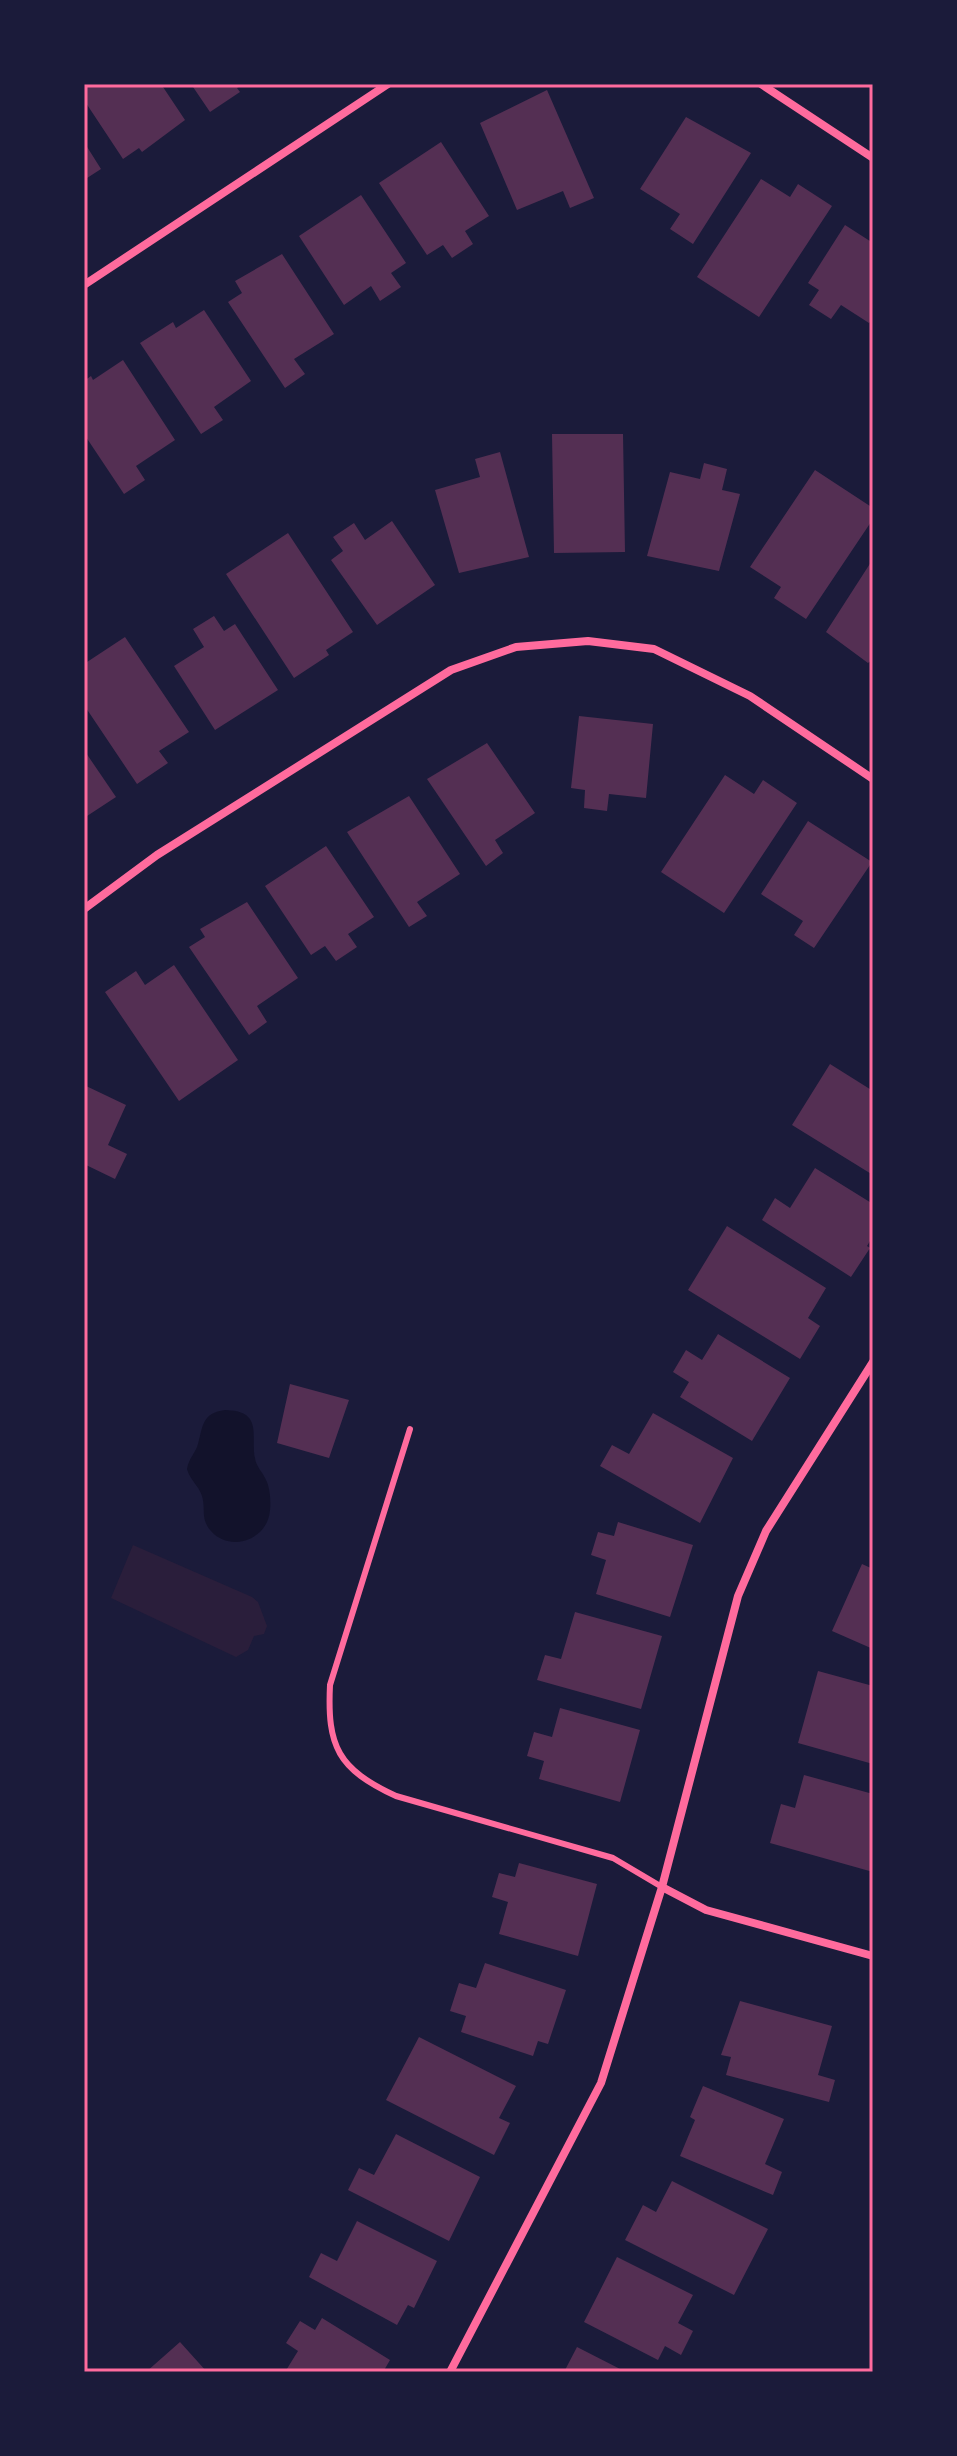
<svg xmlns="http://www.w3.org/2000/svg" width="957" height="2456" viewBox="0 0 957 2456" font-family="Montserrat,sans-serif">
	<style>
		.green { fill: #2a1e3b }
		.water { fill: #12122b }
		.building { fill: #542f53 }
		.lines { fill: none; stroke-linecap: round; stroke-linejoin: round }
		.service { stroke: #ff6b9d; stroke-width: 6 }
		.minor { stroke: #ff6b9d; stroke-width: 8 }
		.neatline { fill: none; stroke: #ff6b9d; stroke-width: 3 }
	</style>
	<rect width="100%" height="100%" fill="#1b1b3a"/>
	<!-- green -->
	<path class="green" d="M133,1545L252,1597L258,1602L267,1626L264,1634L254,1636L248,1650L236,1657L111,1598Z"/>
	<!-- water -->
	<path class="water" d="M225,1410C263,1411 251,1434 255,1458C256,1467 263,1472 266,1480C270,1487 271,1502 270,1510C268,1540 230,1553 211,1531C200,1519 206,1509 202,1496C199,1486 190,1480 187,1469C189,1458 196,1452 198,1444C203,1426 202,1413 225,1410Z"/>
	<!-- building -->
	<path class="building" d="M84,84H161L185,120L142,152L139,148L123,159L84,100Z
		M191,84H243L237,88L240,92L210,112Z
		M547,90L594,198L570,208L563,191L517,210L480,123Z
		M686,117L751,153L693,244L670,229L680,214L640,189Z
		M84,142L101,169L84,180Z
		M441,142L489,216L465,231L473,244L452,258L443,245L427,255L379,183Z
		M761,179L790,197L798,184L832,206L759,317L697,277Z
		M361,195L406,263L391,273L401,287L380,301L371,286L344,305L299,236Z
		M845,225L873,243V317L869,323L841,305L831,319L809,305L819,290L808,283Z
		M282,254L334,334L294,359L305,374L285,388L228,302L242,293L235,281Z
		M204,310L251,381L214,407L223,420L201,434L140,343L173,322L176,328Z
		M123,360L175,440L136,466L145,480L124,494L84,434V381L91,376L93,380Z
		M552,434H623L625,552L554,553Z
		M500,452L529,557L459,573L435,490L480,477L475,459Z
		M704,463L727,469L722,490L740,494L719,571L647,556L670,472L700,479Z
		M815,470L873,508V519L806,619L774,598L781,587L750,567Z
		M392,521L435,585L377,625L331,560L343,551L333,537L354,523L365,540Z
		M288,533L353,632L326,650L329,655L294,678L226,574Z
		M873,559V659L868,663L826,632Z
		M214,616L224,631L235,624L278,690L215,730L174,666L204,647L193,629Z
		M125,637L189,732L159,751L168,763L137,784L84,705V664Z
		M579,716L653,724L646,798L609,794L607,811L584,808L585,790L571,788Z
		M487,743L535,813L495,840L503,853L486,866L427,779Z
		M84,750L116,797L84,818Z
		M725,775L754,794L763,780L797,803L724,913L661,872Z
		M409,796L460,874L417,902L427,916L409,927L347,832Z
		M808,821L872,862L814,948L794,935L803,921L761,894Z
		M326,846L374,917L348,934L357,947L336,961L325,946L311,955L265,886Z
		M247,902L298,978L257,1006L267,1022L249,1035L189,947L205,937L200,929Z
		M174,965L238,1060L179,1101L105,992L136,971L145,985Z
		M830,1064L873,1091V1175L792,1125Z
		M84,1085L126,1105L108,1145L127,1154L115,1179L84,1164Z
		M815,1168L873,1204V1236L867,1246L870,1248L851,1277L762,1220L775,1198L790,1208Z
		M727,1226L826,1288L808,1318L820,1326L800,1359L688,1290Z
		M718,1334L790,1378L752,1441L680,1397L689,1382L673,1372L686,1350L702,1360Z
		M290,1384L349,1400L329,1458L277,1443Z
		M653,1413L733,1458L700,1523L600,1466L612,1445L629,1454Z
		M618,1522L693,1545L670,1617L596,1594L606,1560L591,1555L598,1532L614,1536Z
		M862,1564L873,1569V1649L832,1631Z
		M575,1612L662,1636L641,1709L537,1680L545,1655L561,1659Z
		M818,1671L873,1686V1764L798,1743Z
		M560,1708L640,1730L620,1802L539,1779L544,1761L527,1756L534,1732L552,1737Z
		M804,1775L873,1794V1872L770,1843L781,1804L795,1808Z
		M519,1863L597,1884L578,1956L499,1934L508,1902L492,1897L499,1873L515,1877Z
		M485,1963L566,1990L548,2044L538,2041L533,2056L461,2032L466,2016L450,2011L459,1983L476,1988Z
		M740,2001L832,2026L818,2075L835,2080L829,2102L726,2075L731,2057L721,2055Z
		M419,2037L516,2086L499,2118L510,2123L494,2155L386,2100Z
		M703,2086L784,2119L765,2164L782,2172L773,2195L680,2156L695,2120L690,2117Z
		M396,2134L480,2177L449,2241L348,2190L359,2168L374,2175Z
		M672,2181L768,2229L734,2295L625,2240L643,2205L656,2212Z
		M357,2221L437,2261L414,2308L408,2305L397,2325L309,2277L321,2253L337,2261Z
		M617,2257L693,2295L678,2323L693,2331L681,2355L665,2346L658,2360L584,2322Z
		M322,2318L390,2360L383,2372H285L298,2351L286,2343L300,2321L315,2330Z
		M180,2342L207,2372H146Z
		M577,2347L626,2372H564Z"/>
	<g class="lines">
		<!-- service -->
		<path class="service" d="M410,1429L330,1685C327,1747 338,1769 396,1796L613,1858L662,1887"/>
		<!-- minor -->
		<path class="minor" d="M761,84L873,158
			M84,285L388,84
			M84,909L157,855L451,670L516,647L588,641L654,649L750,696L873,779
			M662,1887L706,1910L873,1956
			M450,2372L601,2083L662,1887L738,1596L766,1531L873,1362"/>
	</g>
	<!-- border -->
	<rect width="957" height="2456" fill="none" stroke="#1b1b3a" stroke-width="172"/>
	<rect x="86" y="86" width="785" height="2284" class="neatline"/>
</svg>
